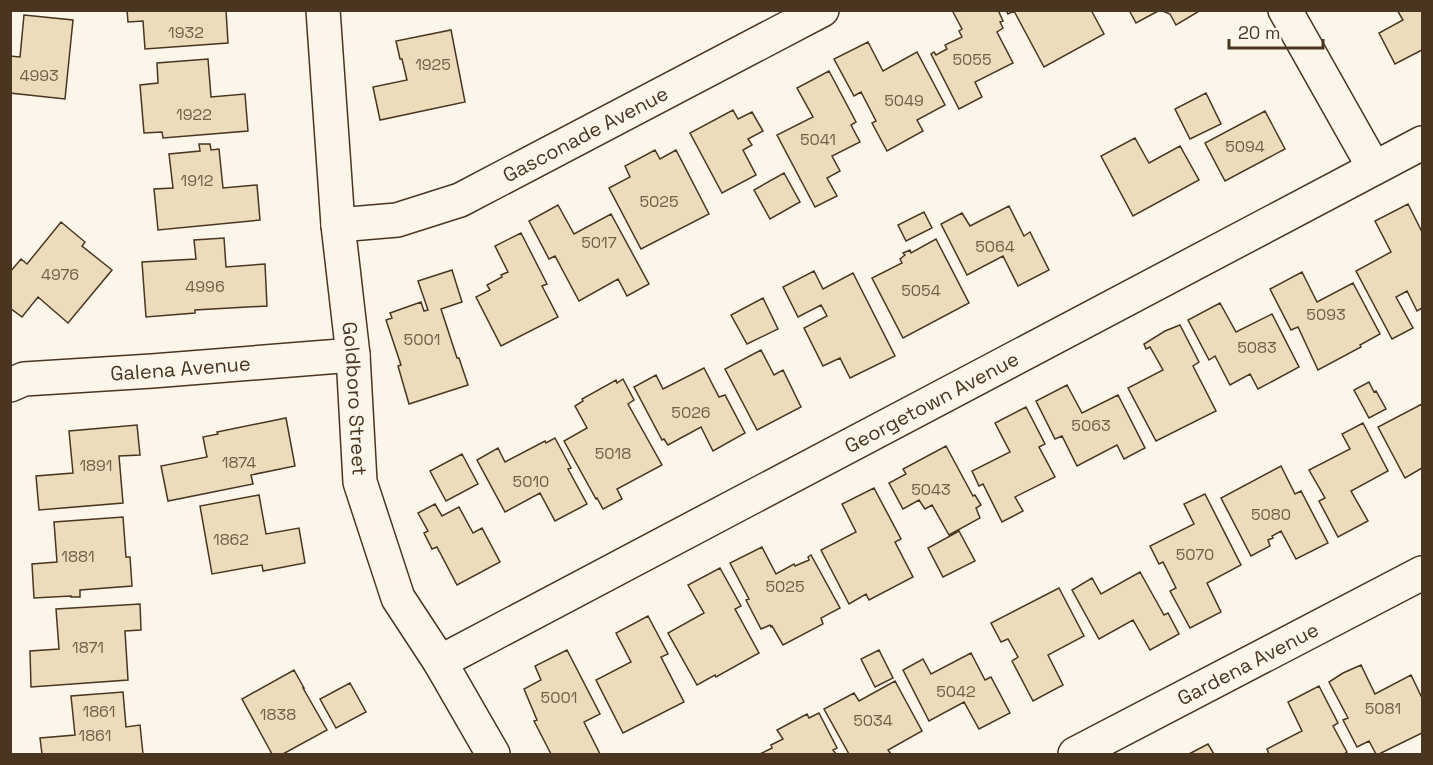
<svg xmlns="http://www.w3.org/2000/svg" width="1433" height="765" viewBox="0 0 1433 765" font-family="'Space Grotesk',sans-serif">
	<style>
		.building { fill: #ecdcbc; stroke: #4a3520; stroke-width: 1.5 }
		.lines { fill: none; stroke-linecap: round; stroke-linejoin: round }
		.minor-casing { stroke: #4a3520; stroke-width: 36 }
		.minor { stroke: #fbf6e9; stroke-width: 33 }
		.labels { text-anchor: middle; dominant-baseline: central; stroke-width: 4.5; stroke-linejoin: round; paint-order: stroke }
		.number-label { font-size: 16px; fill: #725f47 }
		.street-label { font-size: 20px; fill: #4a3520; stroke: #fbf6e9 }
	</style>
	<rect width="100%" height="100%" fill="#fbf6e9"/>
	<!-- building -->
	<path class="building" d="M127,10H226L228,43L145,49L143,21L128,22Z
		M952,10H998L1003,21L1000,22L1003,28L997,32L1013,63L975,82L982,97L959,109L931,54L934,52L936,55L947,49L945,45L962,37L959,31L962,29Z
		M1006,10H1091L1104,34L1044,67L1014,11L1008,14Z
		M1129,10H1160L1136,23Z
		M1160,10H1201L1176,25L1170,14Z
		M1397,10H1422V50L1395,64L1379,33L1403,20Z
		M24,15L73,20L65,99L10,93V56L20,57Z
		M451,30L465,102L380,120L373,87L407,80L402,59H400L396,41Z
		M868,42L883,71L917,52L945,105L917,120L923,131L887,151L872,123L876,121L861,92L854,96L834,59Z
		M208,59L211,97L245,94L248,131L163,138L162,132L144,133L140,85L158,83L157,63Z
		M829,71L856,122L851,125L860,142L832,156L840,171L827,178L837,196L815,207L777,135L813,117L797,88Z
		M1206,93L1221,124L1190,139L1175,109Z
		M733,110L738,119L752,112L763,131L748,139L752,145L743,150L756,175L722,193L690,133Z
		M1265,111L1285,149L1225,181L1205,143Z
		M1135,138L1149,163L1180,146L1199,180L1133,216L1101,156Z
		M199,144H210L211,150L219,149L223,188L257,185L260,220L158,230L154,189L173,188L169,154L200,151Z
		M655,150L660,159L676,150L709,214L641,249L609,188L630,177L625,166Z
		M784,173L800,202L770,219L754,190Z
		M1408,204L1422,232V308L1417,311L1407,291L1396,297L1413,328L1392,339L1356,271L1391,252L1375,221Z
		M558,205L574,234L611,214L649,284L627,296L618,279L579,301L555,256L549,259L529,221Z
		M1009,206L1024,236L1030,232L1049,270L1018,286L1003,256L967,275L941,224L962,213L970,226Z
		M924,212L932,228L906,241L898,225Z
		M61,222L85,242L82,246L112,270L68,323L38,297L22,317L10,308V272L21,259L27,264Z
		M521,233L547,284L542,286L558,317L501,346L476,297L490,290L487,285L502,277L501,275L508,272L495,246Z
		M224,238L226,267L265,264L267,306L195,310V313L146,317L142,262L196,259L194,240Z
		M936,239L969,303L903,338L872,278L902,263L900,259L905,255L903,253L910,250L911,253Z
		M452,270L462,302L441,309L457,358H459L468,385L409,404L398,366L401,365L386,320L392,318L390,313L421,302L424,311L428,310L418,281Z
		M814,271L823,289L853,273L895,356L850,378L840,358L823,366L804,328L827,316L821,305L798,317L783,287Z
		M1302,272L1317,302L1353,283L1380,334L1360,345L1361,347L1318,370L1298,327L1291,330L1270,289Z
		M763,298L778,329L747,344L731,315Z
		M1220,303L1236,332L1272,314L1299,367L1258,389L1250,374L1230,385L1215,356L1209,360L1188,320Z
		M1180,325L1199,362L1193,366L1216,411L1156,441L1128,388L1163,370L1150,347L1146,349L1144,344L1165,331Z
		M761,350L774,375L783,370L801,407L757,430L725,369Z
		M704,368L719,397L725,395L745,433L713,451L701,427L668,445L664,439L662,440L634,387L656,375L663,389Z
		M623,379L634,400L628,404L662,465L617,489L622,499L603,509L597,498L596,499L564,441L587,428L575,406L583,401L582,399L616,380L617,383Z
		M1369,382L1374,392L1376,391L1386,409L1369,418L1354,390Z
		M1067,385L1082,413L1118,395L1145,448L1124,459L1117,445L1077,466L1062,436L1055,439L1036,401Z
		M1422,404V468L1405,478L1378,427Z
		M1026,407L1045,444L1039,447L1055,477L1015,497L1023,511L1002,522L983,484L979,486L972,471L1010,452L995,423Z
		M286,418L295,466L251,475L253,484L168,501L161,466L207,457L203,437L218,434L217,432Z
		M1363,423L1388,471L1351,491L1368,521L1338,537L1319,501L1325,498L1309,470L1350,449L1342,434Z
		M137,425L140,455L119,456L123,503L39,510L36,476L73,473L69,431Z
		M555,438L571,468L568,469L587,504L555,521L540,493L505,512L477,460L498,448L505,462L545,441L546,443Z
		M946,446L973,496L975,495L981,505L976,508L980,518L949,535L932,505L925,509L919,500L903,509L889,483L906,474L903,469Z
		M462,454L478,484L446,501L430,471Z
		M1281,466L1295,494L1301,491L1328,543L1296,559L1281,531L1272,536L1273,538L1268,540L1270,546L1251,556L1221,498Z
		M874,488L901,539L895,542L913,577L869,600L866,594L849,604L821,550L856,532L842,504Z
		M1205,494L1241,565L1207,583L1221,612L1190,628L1170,591L1176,588L1163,562L1159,564L1150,546L1194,524L1184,504Z
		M259,495L266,534L299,528L305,563L263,571L262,565L212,574L200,506Z
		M435,504L442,516L459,507L473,533L482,528L500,562L457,585L437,547L432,549L424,533L428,531L418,513Z
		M123,517L126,557H130L132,586L80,590V597H71V596L34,598L32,564L57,562L54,522Z
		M959,531L975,561L943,577L928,548Z
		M762,547L776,574L794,564L795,566L809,560L808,557L811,555L840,608L821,618L823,624L783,645L772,626L771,627L770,625L761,629L746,600L749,599L730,563Z
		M720,568L741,606L735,609L759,653L716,677L715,675L697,685L668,633L704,613L688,585Z
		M1140,572L1164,615L1168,613L1179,634L1150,650L1133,620L1099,639L1072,590L1092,578L1101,594Z
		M1059,588L1084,636L1048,655L1063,685L1033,701L1012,661L1018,657L1008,639L1001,642L991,623Z
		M140,604L141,630L125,631L128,680L31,687L30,651L59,649L56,609Z
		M648,616L668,654L661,657L684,702L623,733L596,680L631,662L616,633Z
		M567,650L600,714L584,722L600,754H551L534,721L537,720L524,689L541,680L535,666Z
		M879,650L893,678L875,687L861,659Z
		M971,653L985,680L991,677L1010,713L979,729L964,702L929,721L903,670L923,659L931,674Z
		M1361,665L1375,694L1411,675L1422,698V733L1379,754H1376L1369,741L1357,747L1343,720L1348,718L1329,682L1343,673Z
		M294,670L304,688H303L327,730L283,754H272L242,699Z
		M895,681L922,731L888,750L891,754H849L824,709L854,693L859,701Z
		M350,683L366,712L336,728L320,699Z
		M1319,686L1338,723L1333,726L1347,752L1344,754H1269L1267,749L1302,731L1288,702Z
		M123,692L126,727L140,725L143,754H42L40,738L75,735L71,696Z
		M819,713L837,748L833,750L836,754H760L772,748L771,745L783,739L777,730L807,714L809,718Z
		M1208,744L1214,754H1189Z"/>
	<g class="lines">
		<defs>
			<g id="minor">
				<path id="s1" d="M323,10L338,225L353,355L360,482L398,598L440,662L493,754"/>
				<path d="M1285,10L1374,168"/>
				<path id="s2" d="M338,225L397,220L460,200L822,10"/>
				<path id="s3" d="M10,385L24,379L152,371L353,355"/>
				<path id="s4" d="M440,662L1422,143"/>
				<path id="s5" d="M1075,754L1422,573"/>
			</g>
		</defs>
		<!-- minor casing -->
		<use href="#minor" class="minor-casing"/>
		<!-- minor -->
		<use href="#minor" class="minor"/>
	</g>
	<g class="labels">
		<!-- number labels -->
		<g class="number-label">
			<text x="186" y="32">1932</text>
			<text x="972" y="59">5055</text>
			<text x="433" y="64">1925</text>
			<text x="39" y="75">4993</text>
			<text x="904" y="100">5049</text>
			<text x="194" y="114">1922</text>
			<text x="818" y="139">5041</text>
			<text x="1245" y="146">5094</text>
			<text x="197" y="180">1912</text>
			<text x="659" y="201">5025</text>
			<text x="599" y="242">5017</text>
			<text x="995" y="246">5064</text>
			<text x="60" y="274">4976</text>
			<text x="205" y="286">4996</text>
			<text x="921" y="290">5054</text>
			<text x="1326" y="314">5093</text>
			<text x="422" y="339">5001</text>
			<text x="1257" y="347">5083</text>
			<text x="691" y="412">5026</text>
			<text x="1091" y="425">5063</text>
			<text x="613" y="453">5018</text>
			<text x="239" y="462">1874</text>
			<text x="96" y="465">1891</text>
			<text x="531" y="481">5010</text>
			<text x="931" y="489">5043</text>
			<text x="1271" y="514">5080</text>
			<text x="231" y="539">1862</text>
			<text x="1195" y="554">5070</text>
			<text x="78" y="556">1881</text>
			<text x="785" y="586">5025</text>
			<text x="88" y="647">1871</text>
			<text x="956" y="691">5042</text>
			<text x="559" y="697">5001</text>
			<text x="1383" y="708">5081</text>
			<text x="99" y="711">1861</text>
			<text x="278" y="714">1838</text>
			<text x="873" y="720">5034</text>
			<text x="95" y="735">1861</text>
		</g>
		<!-- street labels -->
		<g class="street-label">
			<text stroke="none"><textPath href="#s2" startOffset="267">Gasconade Avenue</textPath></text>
			<text stroke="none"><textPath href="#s3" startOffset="172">Galena Avenue</textPath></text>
			<text stroke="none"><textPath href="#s1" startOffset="390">Goldboro Street</textPath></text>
			<text stroke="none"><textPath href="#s4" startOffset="556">Georgetown Avenue</textPath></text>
			<text stroke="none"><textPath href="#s5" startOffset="195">Gardena Avenue</textPath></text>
		</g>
	</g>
	<!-- border -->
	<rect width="1433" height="765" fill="none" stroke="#4a3520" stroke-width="24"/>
	<!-- scale -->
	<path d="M1229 39v9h94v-9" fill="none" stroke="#4a3520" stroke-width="3"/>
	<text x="1238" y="39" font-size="18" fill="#4a3520" stroke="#fbf6e9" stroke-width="4.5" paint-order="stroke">20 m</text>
</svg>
